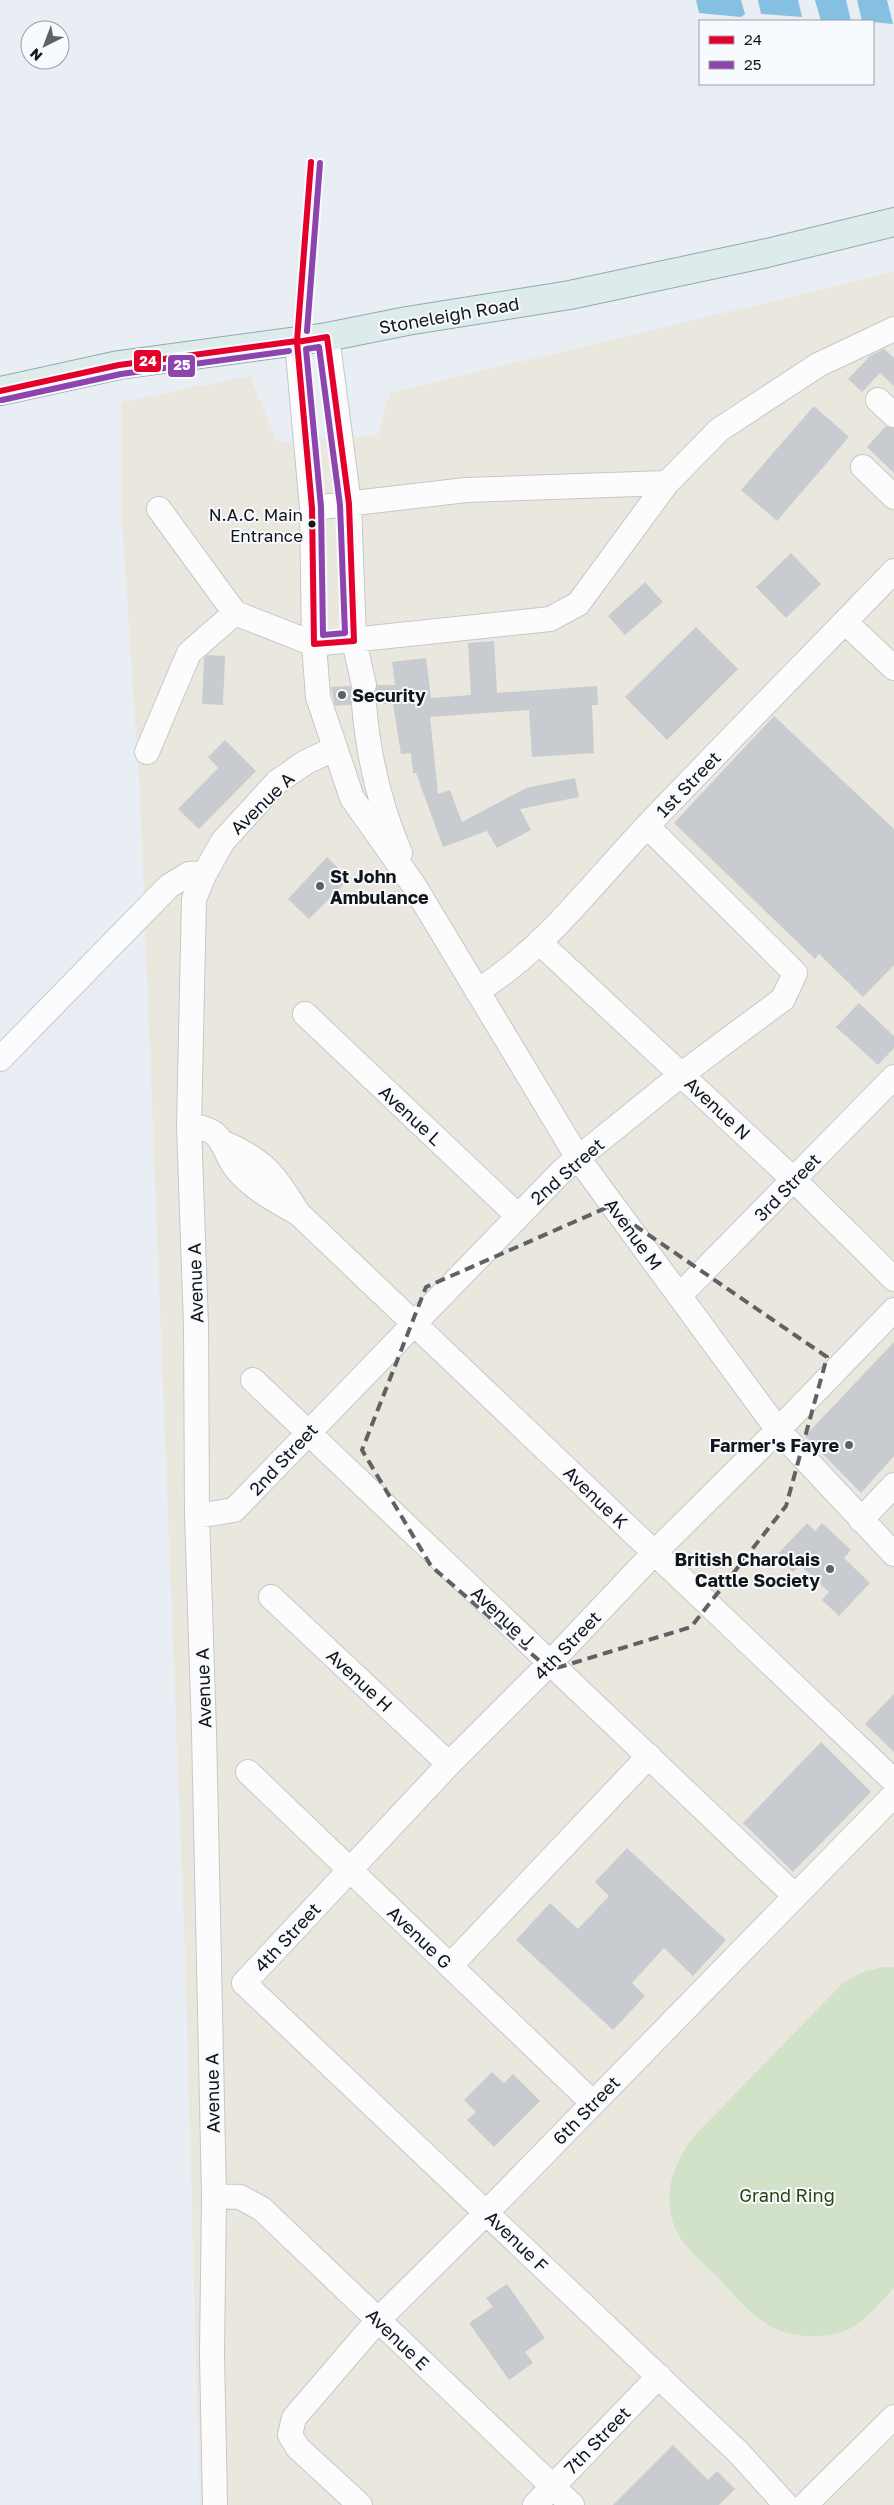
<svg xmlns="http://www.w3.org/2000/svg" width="894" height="2505" viewBox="0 0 894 2505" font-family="'Golos Text',sans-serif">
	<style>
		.commercial { fill: #eae7de }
		.green { fill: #d2e2c8 }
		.water { fill: #85bfe1 }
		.building { fill: #c8ccd0 }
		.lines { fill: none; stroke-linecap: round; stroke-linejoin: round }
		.minor-casing { stroke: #c4c8cc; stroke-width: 26 }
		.major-casing { stroke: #92aaac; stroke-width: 30 }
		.minor { stroke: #fcfcfd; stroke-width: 24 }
		.major { stroke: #ddebea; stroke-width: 28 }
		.bus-1-casing { stroke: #f7fafe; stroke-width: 10 }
		.bus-2-casing { stroke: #f7fafe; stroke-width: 10 }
		.bus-1 { stroke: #e4002b; stroke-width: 6 }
		.bus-2 { stroke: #8e44ad; stroke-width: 6 }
		.marked { fill: none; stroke: #5e6265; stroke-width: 4; stroke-dasharray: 10 6; stroke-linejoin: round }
		.bus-dot { fill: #131619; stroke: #f7fafe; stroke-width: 2 }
		.poi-dot { fill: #5e6265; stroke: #f7fafe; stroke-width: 2 }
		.labels { text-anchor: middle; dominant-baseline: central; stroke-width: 4; stroke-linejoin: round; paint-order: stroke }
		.bus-label { font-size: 17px; fill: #131619; stroke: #f7fafe; text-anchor: end }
		.street-label { font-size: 18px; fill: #131619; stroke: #f7fafe }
		.poi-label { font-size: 18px; font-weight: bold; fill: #131619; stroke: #f7fafe; text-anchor: start }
		.park-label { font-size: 18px; fill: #2e420d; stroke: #f7fafe }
		.line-badge { stroke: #f7fafe; stroke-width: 2 }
		.badge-label { font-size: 14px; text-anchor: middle; font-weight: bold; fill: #fff }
	</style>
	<rect width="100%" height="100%" fill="#e8eef3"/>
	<!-- commercial -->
	<path class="commercial" d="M894,272V2505H200L185,1953L140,796L121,507V402L250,376L277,442L377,436L390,393Z"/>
	<!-- green -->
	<path class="green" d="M883,1967H894V2288C881,2301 869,2317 853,2327C830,2340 790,2339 768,2325C751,2315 737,2298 724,2284C711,2270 695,2257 684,2243C657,2208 671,2165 695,2135L843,1983L863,1972Z"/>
	<!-- water -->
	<path class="water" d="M696,0H741L745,14L741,17L699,13Z
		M758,0H798L802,17L761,14Z
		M815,0H846L851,21H821Z
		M857,0H887L893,24L862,21Z"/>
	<!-- building -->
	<path class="building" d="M884,349L894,358V386L880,373L862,392L848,379L870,356Z
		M814,406L849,437L777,521L741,490Z
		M886,426L894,428V473L867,447Z
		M791,553L821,584L786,618L756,587Z
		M645,582L663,602L625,635L608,616Z
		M696,627L738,669L667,740L625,697Z
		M494,641L497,693L597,686L598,705H592L594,753L532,757L529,710L430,717L438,794L450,790L462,822L526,788L575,778L579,797L520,809L531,830L497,848L487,831L443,847L416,773H413L411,753L401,754L393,704H378L374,695L377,685H395L392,662L426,658L431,698L471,695L468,643Z
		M207,655L225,656L223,705L202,704L204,658Z
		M350,686L354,695L350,705L335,706L331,687Z
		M774,716L894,829V965L863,997L819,954L815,959L674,823Z
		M225,740L256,771L199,829L178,809L218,768L208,757Z
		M327,857L349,879L309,919L288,899Z
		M859,1003L894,1036V1048L878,1065L836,1027Z
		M894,1342V1456L861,1493L805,1436Z
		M807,1523L815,1531L822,1523L851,1550L844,1558L870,1583L839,1616L822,1600L829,1592L800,1565L793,1572L776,1556Z
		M894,1694V1752L865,1724Z
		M821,1742L871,1792L793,1872L743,1823Z
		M627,1848L726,1940L693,1976L664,1948L632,1983L645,1996L613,2030L516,1940L550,1903L578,1929L609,1896L595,1882Z
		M492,2072L504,2083L513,2074L540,2101L494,2147L467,2120L476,2112L464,2100Z
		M507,2284L545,2338L525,2352L533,2363L509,2380L469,2323L493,2307L486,2298Z
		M673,2445L708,2480L717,2471L735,2489L719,2505H613Z"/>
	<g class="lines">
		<defs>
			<path id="minor" d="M327,337L349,504L354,641L364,685
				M297,342L312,508L314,644L318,697L352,798L413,884L578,1158L778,1430L894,1554
				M878,400L894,415
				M863,467L894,497
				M312,508L466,490L667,483
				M159,509L235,613
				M845,622L894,668
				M364,704C368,754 380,806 400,853
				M147,752L189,653L235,613L314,644L550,619L578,604L667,483L719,430L818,365L894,329
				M539,942L794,1180L894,1279
				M477,991C542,952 595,881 647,826C729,740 812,656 894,571
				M305,1014L517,1215
				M0,1059L169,886L189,874L205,873
				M189,1126C229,1128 220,1153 240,1173C257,1191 276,1201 298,1213L894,1781
				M224,1143C265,1161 275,1175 298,1213
				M679,1296L894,1077
				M253,1380L794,1895
				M197,1516L234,1510L562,1171L682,1074L783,999L795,973L647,826
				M861,1520L894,1485
				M271,1597L449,1764
				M248,1772L593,2103
				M450,1966L649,1756
				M244,1983L449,1764L551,1662L654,1553L778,1430L894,1310
				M244,1983L739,2453L786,2505
				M214,2196L240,2197L262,2209L572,2505
				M215,2505L212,2354L214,2196L204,1731L197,1516L196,1325L189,1126L194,899L205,873L223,841L277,782L306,762L334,749
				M360,2505L298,2448L290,2435L294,2418L378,2320L487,2212L894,1795
				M535,2505L659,2376
				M805,2505L894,2417"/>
			<path id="major" d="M0,391L119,365L327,337L407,321L570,295L767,253L894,222"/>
		</defs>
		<!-- minor casing -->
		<use href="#minor" class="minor-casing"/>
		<!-- major casing -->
		<use href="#major" class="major-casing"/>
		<!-- minor -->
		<use href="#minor" class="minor"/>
		<!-- major -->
		<use href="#major" class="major"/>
		<defs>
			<path id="bus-1" d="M327,337L349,504L354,641L314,644L312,508L297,342Z
				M297,341L311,162
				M0,391L119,365L297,341"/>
			<path id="bus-2" d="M307,331L320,163
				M319,347L340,505L345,633L323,635L321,507L306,349Z
				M2,400L121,374L289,351"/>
		</defs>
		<!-- bus-1 casing -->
		<use href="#bus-1" class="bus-1-casing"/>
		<!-- bus-2 casing -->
		<use href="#bus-2" class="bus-2-casing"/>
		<!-- bus-1 -->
		<use href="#bus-1" class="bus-1"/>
		<!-- bus-2 -->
		<use href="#bus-2" class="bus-2"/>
	</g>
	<!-- marked area -->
	<path class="marked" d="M608,1207L827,1357L786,1506L691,1627L550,1670L431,1566L362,1450L426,1287Z"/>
	<!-- markers -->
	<circle class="bus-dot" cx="312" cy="524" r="4.5"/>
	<g class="poi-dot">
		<circle cx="342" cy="695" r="5"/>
		<circle cx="320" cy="886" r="5"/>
		<circle cx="849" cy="1445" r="5"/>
		<circle cx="830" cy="1569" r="5"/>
	</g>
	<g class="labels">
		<!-- bus labels -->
		<g class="bus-label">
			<text x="303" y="514">N.A.C. Main<tspan x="303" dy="21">Entrance</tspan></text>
		</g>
		<!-- street labels -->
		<g class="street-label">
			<text transform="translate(449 315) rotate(-10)">Stoneleigh Road</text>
			<text transform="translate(688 784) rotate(-46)">1st Street</text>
			<text transform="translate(262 803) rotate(-44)">Avenue A</text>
			<text transform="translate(718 1108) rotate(43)">Avenue N</text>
			<text transform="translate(411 1115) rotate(43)">Avenue L</text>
			<text transform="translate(567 1171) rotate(-41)">2nd Street</text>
			<text transform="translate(787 1187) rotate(-46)">3rd Street</text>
			<text transform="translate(634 1234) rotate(54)">Avenue M</text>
			<text transform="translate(195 1283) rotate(-92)">Avenue A</text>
			<text transform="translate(283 1459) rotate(-47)">2nd Street</text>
			<text transform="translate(596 1497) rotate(44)">Avenue K</text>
			<text transform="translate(503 1616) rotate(43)">Avenue J</text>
			<text transform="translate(567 1645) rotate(-46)">4th Street</text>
			<text transform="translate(360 1680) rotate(43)">Avenue H</text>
			<text transform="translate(203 1688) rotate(-92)">Avenue A</text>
			<text transform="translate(287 1937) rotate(-47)">4th Street</text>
			<text transform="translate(420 1937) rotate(44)">Avenue G</text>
			<text transform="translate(212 2093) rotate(-91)">Avenue A</text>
			<text transform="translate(586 2110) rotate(-46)">6th Street</text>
			<text transform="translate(517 2241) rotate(44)">Avenue F</text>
			<text transform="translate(398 2339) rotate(44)">Avenue E</text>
			<text transform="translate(597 2440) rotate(-46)">7th Street</text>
		</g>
		<!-- poi labels -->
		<g class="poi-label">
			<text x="352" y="695">Security</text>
			<text x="330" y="876">St John<tspan x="330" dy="21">Ambulance</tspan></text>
			<text x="839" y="1445" text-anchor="end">Farmer's Fayre</text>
			<text x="820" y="1559" text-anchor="end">British Charolais<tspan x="820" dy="21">Cattle Society</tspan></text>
		</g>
		<!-- park labels -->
		<g class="park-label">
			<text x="787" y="2195">Grand Ring</text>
		</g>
	</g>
	<g class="line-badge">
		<rect x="133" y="349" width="29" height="24" rx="5" fill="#e4002b"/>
		<rect x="167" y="354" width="29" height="24" rx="5" fill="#8e44ad"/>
	</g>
	<g class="badge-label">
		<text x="148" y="366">24</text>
		<text x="182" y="370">25</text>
	</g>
	<!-- legend -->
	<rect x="699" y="20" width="175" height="65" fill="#f7fafe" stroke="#9c9fa2"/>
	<rect x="709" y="36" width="25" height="8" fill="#e4002b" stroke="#9c9fa2"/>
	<text x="744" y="45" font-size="15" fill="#131619">24</text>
	<rect x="709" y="61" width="25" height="8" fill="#8e44ad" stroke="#9c9fa2"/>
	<text x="744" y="70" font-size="15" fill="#131619">25</text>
	<!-- north arrow -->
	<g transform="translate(45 45) rotate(222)"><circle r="24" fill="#f7fafe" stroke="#9c9fa2"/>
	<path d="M0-4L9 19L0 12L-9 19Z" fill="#5e6265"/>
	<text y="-8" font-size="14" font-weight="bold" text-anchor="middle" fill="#131619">N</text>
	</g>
</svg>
